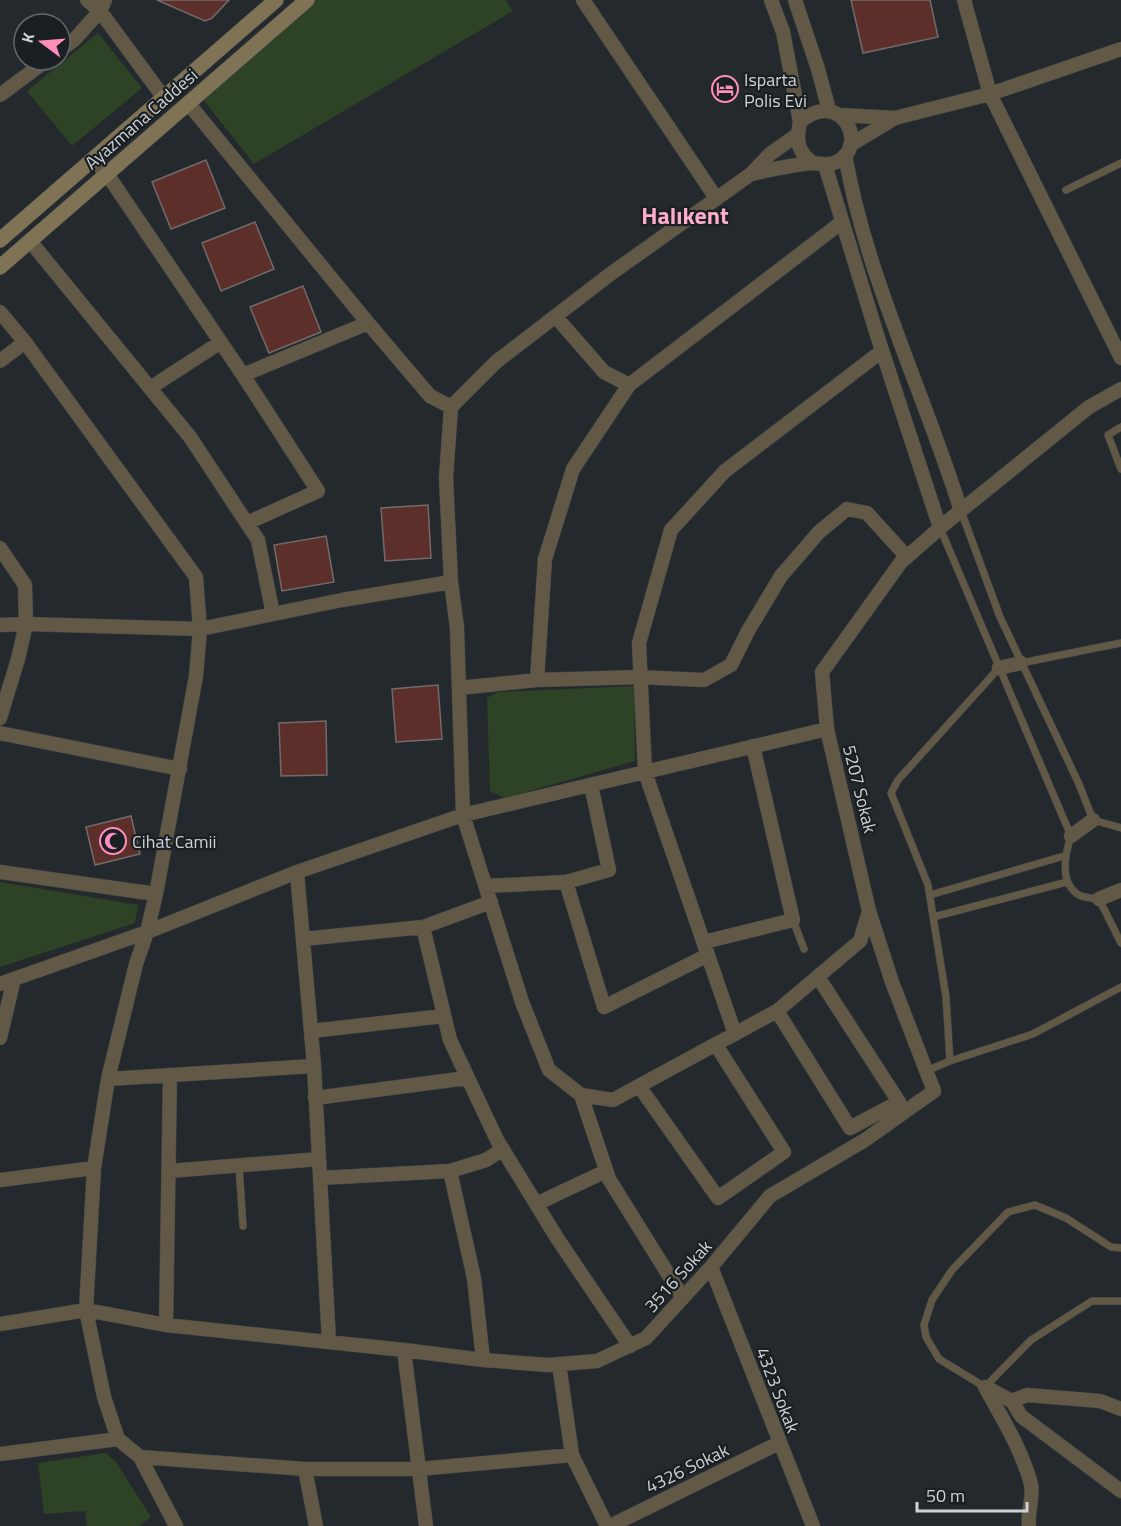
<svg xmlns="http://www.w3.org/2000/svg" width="1121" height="1526" viewBox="0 0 1121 1526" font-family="'Titillium Web',sans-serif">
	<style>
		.green { fill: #2e4226 }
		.building { fill: #5d2f2b; stroke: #736b6a; stroke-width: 1.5 }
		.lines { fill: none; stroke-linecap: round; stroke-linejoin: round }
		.lane-casing { stroke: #3f4448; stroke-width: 8 }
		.street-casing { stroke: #3f4448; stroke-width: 15 }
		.secondary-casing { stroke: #3f4448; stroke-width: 16 }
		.lane { stroke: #615846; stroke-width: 7 }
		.street { stroke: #615846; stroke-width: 14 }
		.secondary { stroke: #807355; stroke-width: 15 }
		.labels { text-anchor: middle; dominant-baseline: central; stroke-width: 4.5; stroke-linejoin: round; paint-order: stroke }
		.poi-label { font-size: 18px; fill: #cfd2d5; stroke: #1a1f23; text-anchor: start }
		.street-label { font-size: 18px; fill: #cfd2d5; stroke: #1a1f23 }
		.district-label { font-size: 24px; font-weight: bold; fill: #fdadca; stroke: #1a1f23 }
	</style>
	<rect width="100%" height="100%" fill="#24292d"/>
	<!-- green -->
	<path class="green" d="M313,0H506L513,11L254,164L202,98Z
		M98,33L142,88L72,146L27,91Z
		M634,686L635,761L505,798L490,791L487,698L498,692Z
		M0,882L138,905L135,923L0,967Z
		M106,1453L116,1462L151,1517L139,1526H87L85,1511L44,1514L38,1463Z"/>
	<!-- building -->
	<path class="building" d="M157,0H229L212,18L205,21Z
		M851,0H930L938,37L863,53Z
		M206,160L225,208L171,229L152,182Z
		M255,222L274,269L221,291L202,243Z
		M303,286L321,332L269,353L250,307Z
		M428,505L431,558L385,561L381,508Z
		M326,536L334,582L282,591L274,545Z
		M438,685L442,739L396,742L392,689Z
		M326,721L327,775L281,776L279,723Z
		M131,816L140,854L95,865L86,827Z"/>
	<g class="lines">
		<defs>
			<path id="lane" d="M1066,190L1121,163
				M1121,427L1108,435L1121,469
				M961,511L1000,617L1079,784L1093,820L1121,828
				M940,528L1071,836C1065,854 1059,883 1079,895C1084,898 1093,898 1099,899L1121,943
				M1021,663L1121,643
				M999,668L898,780L891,793L928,885L946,997L950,1061L1033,1034L1121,987
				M930,895L1064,856
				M933,917L1067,882
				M793,920L804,949
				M926,1071L950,1061
				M239,1166L243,1226
				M1121,1248L1111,1247L1066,1218L1035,1205L1008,1212L952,1270L932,1300L924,1325L926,1337L939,1359L985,1387L1031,1340L1092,1301H1121"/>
			<path id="street" d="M87,0L100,11L105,0
				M583,0L716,198
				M771,0L783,32L800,122
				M795,0L818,69L829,110
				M964,0L990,94L1121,358
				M60,50L74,40L100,11L164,98
				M0,95L47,60
				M188,103L368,323L430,396L451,407
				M840,115L895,118L990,94L1121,49
				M797,135L770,154L751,174L609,275L496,362L451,407L446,478L451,582L457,628L463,815L522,1002L549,1070L581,1095L613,1100L777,1011L860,941L869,911
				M850,145L895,118
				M845,155C867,279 924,392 961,511
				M93,159L107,174L243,375L318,491L247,523
				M825,165L877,335L940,528
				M751,174C770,170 791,165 811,163C819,163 825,166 834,163C872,149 842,86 800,122C796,140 797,152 813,163
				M30,241L190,437L258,540L273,614
				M0,312L25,342L196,577L200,629L196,676L156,894L147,932L136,964L108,1079L94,1168L86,1310L104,1397L118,1439L140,1457L176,1526
				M556,317L604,372L629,385
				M0,361L25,342
				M243,375L368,323
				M150,388L221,342
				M0,548L25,585L26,624L18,659L0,718
				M0,625L26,624L200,629L342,600L451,582
				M999,668L1021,663
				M537,680L545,559L573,469L629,385L842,222
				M459,688L537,680L639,677L704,680L731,665L748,631L781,576L819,532L847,509L867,513L907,557
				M0,733L180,769
				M1071,836L1093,820
				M0,872L156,894
				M297,872L314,1066L329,1342
				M566,882L604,1007L708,955
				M486,886L566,882L609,870L591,785
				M1099,899L1121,890
				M423,927L450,1040L497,1140L557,1238L630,1346
				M303,939L423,927L491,902
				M704,942L793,920L753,746
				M0,984L147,932L297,872L463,815L827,729
				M777,1011L850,1128L899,1102L818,977
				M311,1031L444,1016
				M735,1034L645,772L639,643L671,530L725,471L882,351
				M0,1038L14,979
				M108,1079L314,1066
				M639,1086L718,1198L784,1152L716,1045
				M581,1095L609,1179L683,1298
				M315,1098L467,1078
				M169,1171L319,1159
				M450,1171L474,1278L483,1360
				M320,1178L450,1171L486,1160L503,1149
				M0,1180L94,1168
				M536,1204L606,1171
				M711,1267L813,1526
				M0,1324L86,1310L166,1325L404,1350L426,1526
				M166,1325L170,1075
				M404,1350L483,1360L548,1365L597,1361L646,1338L711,1267L770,1196L865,1140L934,1091L892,982L869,911L827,729L822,672L901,562L948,521L1089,407L1121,389
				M559,1364L572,1455L607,1526
				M985,1387C1002,1418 1022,1450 1031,1484C1034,1497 1027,1512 1029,1526
				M985,1387L1012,1401L1027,1395L1100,1401L1121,1409
				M1012,1401L1021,1416L1121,1491
				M0,1454L118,1439
				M140,1457L305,1469H419L572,1455
				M305,1469L316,1526
				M610,1526L779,1443"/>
			<path id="secondary" d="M0,240L276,0
				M0,267L307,0"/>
		</defs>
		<!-- lane casing -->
		<use href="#lane" class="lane-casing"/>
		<!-- street casing -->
		<use href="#street" class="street-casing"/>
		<!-- secondary casing -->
		<use href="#secondary" class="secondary-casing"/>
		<!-- lane -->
		<use href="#lane" class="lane"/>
		<!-- street -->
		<use href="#street" class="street"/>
		<!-- secondary -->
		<use href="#secondary" class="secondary"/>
	</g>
	<!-- icons -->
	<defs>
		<symbol id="hotel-ring" viewBox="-11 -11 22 22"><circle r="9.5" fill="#1a1f23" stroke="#ff8eba" stroke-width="1.5"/><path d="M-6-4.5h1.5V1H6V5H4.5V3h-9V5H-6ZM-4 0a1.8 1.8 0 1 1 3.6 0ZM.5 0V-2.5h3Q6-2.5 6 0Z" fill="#ff8eba"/></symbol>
		<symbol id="mosque-ring" viewBox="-11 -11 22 22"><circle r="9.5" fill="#1a1f23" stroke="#ff8eba" stroke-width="1.5"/><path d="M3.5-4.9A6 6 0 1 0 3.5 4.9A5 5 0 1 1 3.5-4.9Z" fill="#ff8eba"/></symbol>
	</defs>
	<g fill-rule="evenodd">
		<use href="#hotel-ring" x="710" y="74" width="30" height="30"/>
		<use href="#mosque-ring" x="98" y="826" width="30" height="30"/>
	</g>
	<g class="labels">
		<!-- poi labels -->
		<g class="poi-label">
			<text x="744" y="79">Isparta<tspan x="744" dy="21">Polis Evi</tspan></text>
			<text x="132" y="841">Cihat Camii</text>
		</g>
		<!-- street labels -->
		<g class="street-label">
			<text transform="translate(141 119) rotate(-41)">Ayazmana Caddesi</text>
			<text transform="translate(860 789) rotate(76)">5207 Sokak</text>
			<text transform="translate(678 1276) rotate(-48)">3516 Sokak</text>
			<text transform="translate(778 1390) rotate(69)">4323 Sokak</text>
			<text transform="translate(687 1468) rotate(-26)">4326 Sokak</text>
		</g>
		<!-- district labels -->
		<g class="district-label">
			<text x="685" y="215">Halıkent</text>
		</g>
	</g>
	<!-- north arrow -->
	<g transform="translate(42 42) rotate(286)"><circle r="28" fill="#1a1f23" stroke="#62676a" stroke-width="1.5"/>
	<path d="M0-4.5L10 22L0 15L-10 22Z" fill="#ff8eba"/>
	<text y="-9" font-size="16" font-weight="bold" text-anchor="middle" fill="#cfd2d5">K</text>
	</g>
	<!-- scale -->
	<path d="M917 1502v9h110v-9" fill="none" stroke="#cfd2d5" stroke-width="3"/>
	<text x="926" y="1502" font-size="18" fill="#cfd2d5" stroke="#1a1f23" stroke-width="4.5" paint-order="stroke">50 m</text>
</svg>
